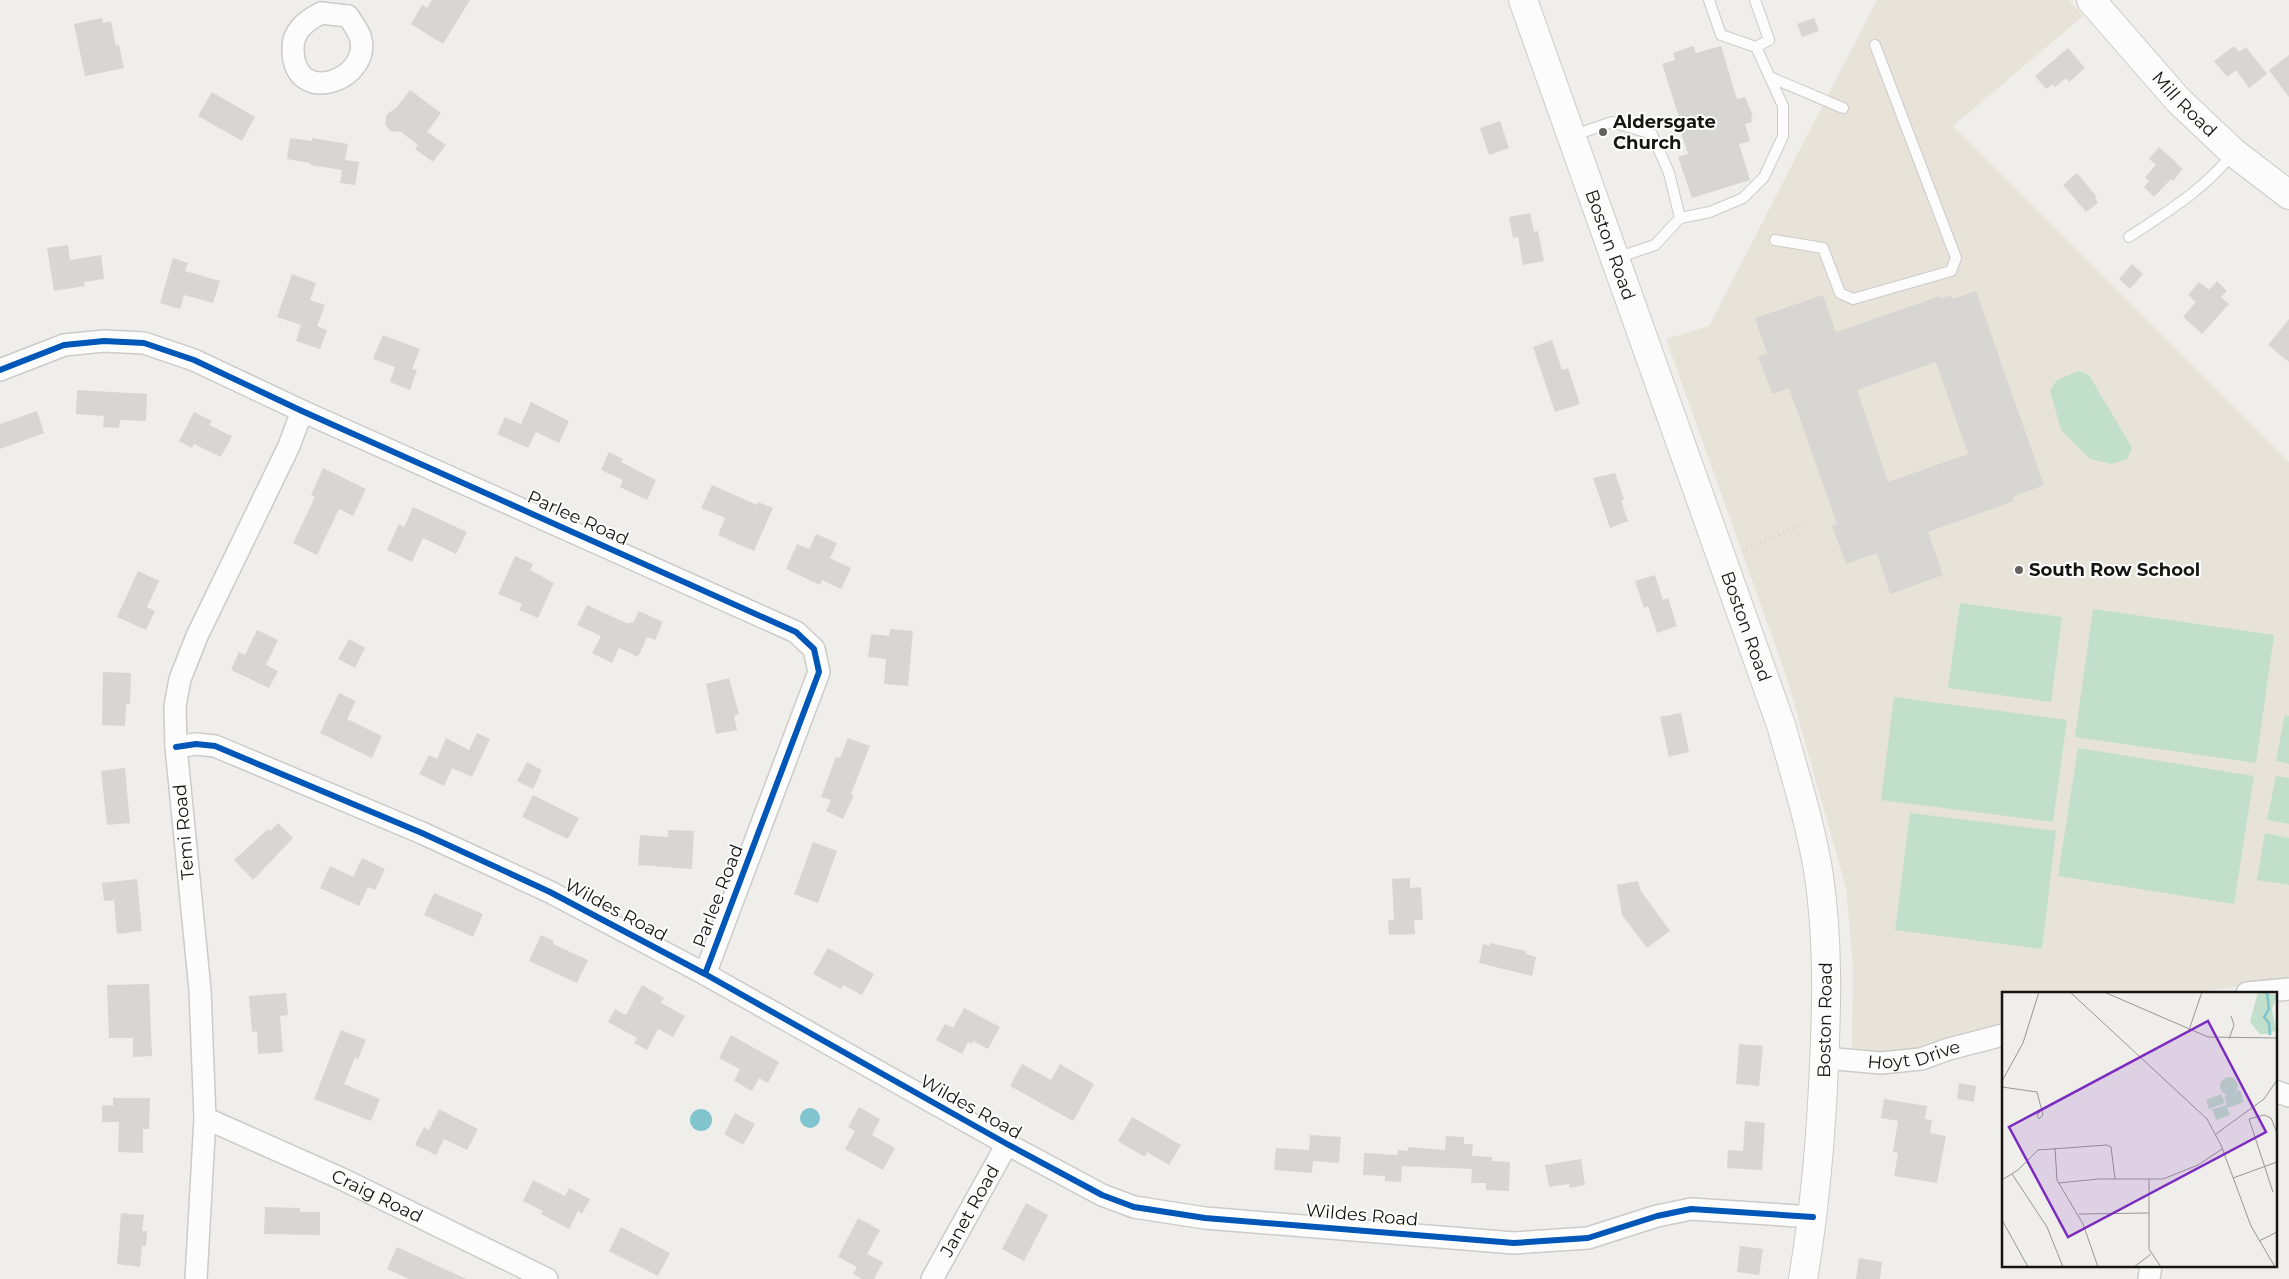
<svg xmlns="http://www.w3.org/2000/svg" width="2289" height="1279" viewBox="0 0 2289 1279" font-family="Montserrat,sans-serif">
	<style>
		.built { fill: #e7e3d9 }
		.green { fill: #c1dfcb }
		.water { fill: #7fc4ce }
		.building { fill: #d7d6d3; fill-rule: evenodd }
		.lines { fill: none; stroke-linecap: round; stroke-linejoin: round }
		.service-casing { stroke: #cccbc9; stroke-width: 12 }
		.minor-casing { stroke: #cccbc9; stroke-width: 24 }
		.secondary-casing { stroke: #cccbc9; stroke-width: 30 }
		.path { stroke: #d2d2d0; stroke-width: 3; stroke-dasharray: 1 4; stroke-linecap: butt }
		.service { stroke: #fdfcfc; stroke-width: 10 }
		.minor { stroke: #fdfcfc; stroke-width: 21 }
		.secondary { stroke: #fdfcfc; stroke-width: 28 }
		.cycleway-casing { stroke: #fff; stroke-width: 9 }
		.cycleway { stroke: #0057b8; stroke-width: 6 }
		.poi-dot { fill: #62615e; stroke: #fff; stroke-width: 2 }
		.labels { text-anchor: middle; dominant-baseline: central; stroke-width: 4; stroke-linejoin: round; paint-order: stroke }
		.street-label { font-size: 18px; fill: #161512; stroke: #fff }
		.poi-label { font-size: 18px; font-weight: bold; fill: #161512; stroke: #fff; text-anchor: start }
		.inset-river { fill: none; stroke: #7fc4ce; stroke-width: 2.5 }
		.inset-road { fill: none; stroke: #989794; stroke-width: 1 }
		.view { fill: #7b2cbf; fill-opacity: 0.15; stroke: #7b2cbf; stroke-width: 2.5 }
		.inset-edge { fill: none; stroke: #161512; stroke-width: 2.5 }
	</style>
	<rect width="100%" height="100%" fill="#efeeea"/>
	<!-- built -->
	<path class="built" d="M1877,0H2069L2083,16L1953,126L2289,462V979L2192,993H2003V1028L1899,1056L1852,1048L1853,968L1846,888L1787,678L1666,339L1709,326Z"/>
	<!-- green -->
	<path class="green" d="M2079,371L2089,375L2132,448L2127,459L2112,464L2090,459L2061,430L2050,390L2057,380Z
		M1960,603L2062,617L2051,702L1948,688Z
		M2093,609L2274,635L2256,763L2075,737Z
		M1894,697L2067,720L2053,822L1881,800Z
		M2285,715L2289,716V764L2276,761Z
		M2078,748L2254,776L2234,904L2058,876Z
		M2276,776L2289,778V824L2267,820Z
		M1910,813L2056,831L2042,949L1895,930Z
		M2265,833L2289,838V885L2257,880Z"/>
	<!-- water -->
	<path class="water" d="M800 1118a10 10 0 1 1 20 0a10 10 0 1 1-20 0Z
		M690 1120a11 11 0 1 1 22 0a11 11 0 1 1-22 0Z"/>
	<!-- building -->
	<path class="building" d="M432,0H470L443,44L411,24L422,5L427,8Z
		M102,18L103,23L111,21L116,46L119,45L124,68L85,76L74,24Z
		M1814,18L1819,31L1802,37L1797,24Z
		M1693,46L1696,53L1721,46L1737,99L1745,97L1753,116L1751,117L1752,122L1745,124L1750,141L1739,144L1750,180L1692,198L1678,157L1688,154L1676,118L1679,117L1662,64L1675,60L1673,53Z
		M2234,46L2239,52L2246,47L2267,74L2249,88L2236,70L2227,77L2214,61Z
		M2068,48L2085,68L2069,82L2066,78L2055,87L2053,84L2046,89L2035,76Z
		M2289,55V97L2269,70Z
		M410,90L441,113L427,132L446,145L433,162L415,149L418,145L401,132L390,131L385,124L387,114L396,108Z
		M212,92L255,117L242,141L198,116Z
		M1500,121L1509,148L1489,155L1480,128Z
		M290,138L312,141V138L348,144L345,160L359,162L355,185L340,183L342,170L310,165V163L287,159Z
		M2159,147L2183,169L2173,181L2171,179L2154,197L2144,187L2149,181L2145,177L2156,165L2149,159Z
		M2077,173L2097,197L2095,198L2098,203L2086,212L2063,185Z
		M1530,213L1534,232L1538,231L1544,261L1523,265L1518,237L1513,238L1509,217Z
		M68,245L70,260L101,255L104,279L84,282L85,286L54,291L47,248Z
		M173,258L188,263L185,271L220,281L213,303L184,295L180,309L160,303Z
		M2132,264L2143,274L2130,289L2119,279Z
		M292,274L316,283L310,300L325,305L317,326L327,330L320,349L296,341L301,325L277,317Z
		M2217,281L2227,291L2221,297L2229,304L2202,334L2183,317L2196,302L2188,295L2199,282L2209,290Z
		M1976,291L2044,485L2013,497L2014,501L1928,532L1943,575L1890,594L1877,553L1846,564L1832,526L1837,524L1789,388L1772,394L1758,356L1767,353L1755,318L1823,295L1836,332L1940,296L1941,299L1951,295L1952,299ZM1936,362L1968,454L1888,482L1857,390Z
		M2289,319V362L2268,345Z
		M383,335L420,349L412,369L417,370L410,390L390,382L395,367L373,359Z
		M1552,340L1562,370L1568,368L1580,404L1555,412L1533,347Z
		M77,390L147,394L146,421L120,420L119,428L103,427L104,416L76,414Z
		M531,402L569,421L559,443L536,432L528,448L497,434L505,417L521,424Z
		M37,411L44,433L0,449V424Z
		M194,412L212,421L209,425L232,436L221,457L194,444L192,448L179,441Z
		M609,452L623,459L621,462L656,480L647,500L620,487L623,480L601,470Z
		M323,468L366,489L353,516L339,509L317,555L293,543L315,497L311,495Z
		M1615,473L1624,499L1621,500L1628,521L1610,528L1593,478Z
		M712,485L757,505L758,502L773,508L754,551L718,535L725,518L701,508Z
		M413,507L467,532L456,554L423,538L412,562L387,550L399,524L404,527Z
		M816,534L837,543L830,558L851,568L841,589L822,580L820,585L786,569L797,544L809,549Z
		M515,556L533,564L530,570L554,583L538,618L519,610L522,604L498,594Z
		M138,571L159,581L147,607L155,611L146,630L117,617Z
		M1655,575L1663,600L1668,598L1677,626L1657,633L1648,606L1644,608L1635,581Z
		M587,605L628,624L629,622L633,623L639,611L663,622L655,640L647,637L638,657L619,648L612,663L592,653L601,636L577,625Z
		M890,629L913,631L908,686L884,684L886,659L868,657L871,634L889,636Z
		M257,630L278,640L266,665L278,671L269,688L231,670L239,652L245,655Z
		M349,639L365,648L355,668L338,659Z
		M103,672L131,673L130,704H126L125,726L102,725Z
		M729,678L739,714L734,716L737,730L716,734L706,684Z
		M339,693L356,701L347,719L382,736L372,758L320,733Z
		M1681,713L1689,752L1669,757L1660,717Z
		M477,733L490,739L472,777L452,768L444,786L419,774L429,755L437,759L446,738L469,750Z
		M848,738L870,746L851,794L854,795L843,819L826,811L831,800L821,797L836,757L840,758Z
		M527,762L542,770L533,789L517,781Z
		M125,768L130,823L107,825L101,771Z
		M533,795L579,818L568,839L522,817Z
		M278,823L293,838L253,880L234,860L268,829L270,831Z
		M668,830L694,831L692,869L638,865L640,835L668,837Z
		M813,842L837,851L818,903L794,894Z
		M362,858L385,869L375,890L368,887L359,906L320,888L330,866L353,877Z
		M1410,878V888L1421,887L1423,920H1414L1415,934L1389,935L1388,920H1394L1392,879Z
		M137,879L142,931L117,934L114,900L104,901L102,883Z
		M1638,881L1641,891L1670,931L1647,948L1622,915L1617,885Z
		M434,893L483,914L473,937L424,915Z
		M541,935L554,941L553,944L588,960L577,983L529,961Z
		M1490,943L1526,951V954L1536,957L1532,976L1479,963L1483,944L1490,946Z
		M828,948L874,974L862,995L843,985L841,989L813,974Z
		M149,984L152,1056L133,1057V1038H109L107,985Z
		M642,985L664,998L661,1003L685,1016L673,1037L658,1029L647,1050L634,1043L637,1038L608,1022L615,1009L626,1015Z
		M286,993L288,1015L280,1016L283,1052L258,1054L257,1031L252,1032L249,996Z
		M964,1008L1000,1027L988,1049L973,1041L972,1044L968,1042L962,1054L936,1040L945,1024L953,1028Z
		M341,1030L366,1040L358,1059L355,1058L344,1084L380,1099L371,1121L314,1099Z
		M731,1035L779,1062L768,1083L759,1078L752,1091L734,1081L740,1069L719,1058Z
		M1739,1044L1763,1046L1759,1086L1736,1084Z
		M1022,1064L1051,1080L1060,1064L1094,1084L1073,1121L1010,1086Z
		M1959,1083L1976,1086L1974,1102L1957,1099Z
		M113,1098H150L149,1129H143V1153L118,1152L119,1122H102V1105L113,1106Z
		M1884,1099L1927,1106L1925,1119L1932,1120L1930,1133L1946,1136L1937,1183L1894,1176L1898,1153L1893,1152L1898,1121L1881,1118Z
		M859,1107L880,1119L872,1135L895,1148L883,1170L845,1149L855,1131L848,1127Z
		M439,1109L478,1129L467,1150L444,1139L436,1155L415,1145L424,1127L429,1130Z
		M735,1113L755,1124L743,1145L724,1134Z
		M1132,1117L1181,1145L1169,1165L1147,1152L1145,1157L1118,1141Z
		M1745,1121L1765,1123L1762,1170L1727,1168L1728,1150L1743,1151Z
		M1310,1135L1341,1137L1339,1163L1313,1161L1312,1173L1274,1170L1276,1148L1309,1150Z
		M1446,1136L1464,1137V1144H1473L1472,1156L1492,1157V1161L1510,1162L1509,1191L1486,1190V1183H1471L1472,1169L1402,1166L1401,1182L1385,1181V1176L1363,1175L1364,1153L1397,1155L1398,1150L1408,1151V1147L1445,1150Z
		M1581,1159L1585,1185L1570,1188L1569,1184L1549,1187L1545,1165Z
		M533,1180L565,1196L569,1188L590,1199L582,1214L578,1211L569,1229L541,1214L543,1211L523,1201Z
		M1026,1203L1048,1215L1024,1261L1002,1249Z
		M265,1207L300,1208V1212H320V1235L264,1234Z
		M121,1213L144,1215L142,1231H147L146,1246H142L140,1267L117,1264Z
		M858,1218L880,1230L867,1254L883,1262L874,1279H862L853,1274L857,1267L838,1257Z
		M621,1227L670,1253L658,1276L609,1251Z
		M1740,1246L1763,1249L1759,1275L1737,1272Z
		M397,1247L466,1279H409L387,1269Z
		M1859,1258L1882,1262L1880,1279H1856Z"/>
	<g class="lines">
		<defs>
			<path id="service" d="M1709,0L1721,35L1756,47L1769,40L1755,0
				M1770,77L1843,108
				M1572,136L1612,122L1652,134L1669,173L1680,218L1655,245L1616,258
				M1680,218L1710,212L1743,198L1764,177L1783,136V106L1756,47
				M2129,237C2167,212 2205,189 2233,153
				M1775,240L1823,248L1840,293L1853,299L1951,271L1956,258L1875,45"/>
			<g id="minor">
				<path d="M321,13L348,16C352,22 357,29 360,36C374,79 294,109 293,50C292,31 306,21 321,13Z"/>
				<path d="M0,370L64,345L104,341L144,343L194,360L302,411L796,632L814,649L819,672L705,974"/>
				<path d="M176,747L196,744L215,746L422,833L550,892L705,974L1007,1144L1102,1195L1134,1207L1205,1218L1514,1243L1588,1238L1657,1216L1691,1209L1813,1217"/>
				<path d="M2247,993L2289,989"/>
				<path id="s1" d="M1825,1058L1881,1063L1921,1059L1949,1049L2003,1035"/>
				<path d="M2275,1091L2289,1096"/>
				<path id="s2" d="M205,1118L340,1178L547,1279"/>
				<path d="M196,1279L205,1118L200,990L176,747L175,706L180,679L197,636L289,446L302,411"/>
				<path id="s3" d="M932,1279L1007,1144"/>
				<path d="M2149,1279L2151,1265"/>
			</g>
			<g id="secondary">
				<path id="s4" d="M1523,0L1781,725C1795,775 1811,825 1819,876C1828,939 1827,1001 1824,1065C1821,1137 1815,1208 1803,1279"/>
				<path id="s5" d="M2091,0L2178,100L2233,152L2289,195"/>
			</g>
		</defs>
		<!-- service casing -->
		<use href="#service" class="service-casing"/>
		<!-- minor casing -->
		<use href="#minor" class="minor-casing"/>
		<!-- secondary casing -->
		<use href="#secondary" class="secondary-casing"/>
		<!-- path -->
		<path class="path" d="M1742,550L1804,524"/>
		<!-- service -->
		<use href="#service" class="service"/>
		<!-- minor -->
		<use href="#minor" class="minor"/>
		<!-- secondary -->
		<use href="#secondary" class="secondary"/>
		<defs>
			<path id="cycleway" d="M0,370L64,345L104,341L144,343L194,360L302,411L796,632L814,649L819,672L705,974
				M176,747L196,744L215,746L422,833L550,892L705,974L1007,1144L1102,1195L1134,1207L1205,1218L1514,1243L1588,1238L1657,1216L1691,1209L1813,1217"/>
		</defs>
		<!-- cycleway casing -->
		<use href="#cycleway" class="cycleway-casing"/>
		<!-- cycleway -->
		<use href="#cycleway" class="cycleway"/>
	</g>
	<!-- markers -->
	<g class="poi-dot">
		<circle cx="1603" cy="132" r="5"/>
		<circle cx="2019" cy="570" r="5"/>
	</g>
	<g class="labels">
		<!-- street labels -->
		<g class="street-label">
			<text stroke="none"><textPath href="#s5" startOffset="140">Mill Road</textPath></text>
			<text stroke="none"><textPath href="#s4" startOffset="260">Boston Road</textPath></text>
			<text transform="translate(578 518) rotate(24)">Parlee Road</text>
			<text stroke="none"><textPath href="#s4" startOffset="665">Boston Road</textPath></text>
			<text transform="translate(184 832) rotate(-95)">Temi Road</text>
			<text transform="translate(718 896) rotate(-69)">Parlee Road</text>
			<text transform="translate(616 910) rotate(28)">Wildes Road</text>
			<text transform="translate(1825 1020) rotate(-89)">Boston Road</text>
			<text stroke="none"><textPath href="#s1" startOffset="90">Hoyt Drive</textPath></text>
			<text transform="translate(971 1107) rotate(29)">Wildes Road</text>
			<text stroke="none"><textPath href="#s2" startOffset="189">Craig Road</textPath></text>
			<text stroke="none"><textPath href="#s3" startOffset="78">Janet Road</textPath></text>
			<text transform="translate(1362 1215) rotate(5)">Wildes Road</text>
		</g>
		<!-- poi labels -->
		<g class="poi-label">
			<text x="1613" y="122">Aldersgate<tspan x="1613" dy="21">Church</tspan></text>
			<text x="2029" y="570">South Row School</text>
		</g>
	</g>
	<!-- overview -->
	<g transform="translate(2002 992)">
		<rect width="275" height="275" fill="#efeeea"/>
		<path d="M256,0L275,3L270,17L274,38L267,42H258L248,30ZM218 94a9 9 0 1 1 18 0a9 9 0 1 1-18 0ZM238,98L242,110L225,116L228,123L214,128L210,117L225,113L222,104ZM219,102L223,111L207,117L204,108Z" fill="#c1dfcb"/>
		<path class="inset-river" d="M265,0L267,17L262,25L267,31L268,43"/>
		<path class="inset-road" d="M68,0L205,127L219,153L249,234L273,275M102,0L206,45L275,46M187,38L200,0M227,47L232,33L229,24M0,89L21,51L37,0M0,95L35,100L41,123L37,127L35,123L38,120M214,142L262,107L275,88M53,156L55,188L81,232L96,275M10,182L45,235L61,275M231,186L275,170M147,187V257L159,275M0,188L16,178L36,158L105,153L109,155L113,187M57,191L96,187H161L196,173L220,157M271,200L247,127L262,123L269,126L275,141M77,222L147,221M0,228L26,275M257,249L275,240M132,275L149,262"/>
		<path class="view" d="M206,29L264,140L66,245L7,135Z"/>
		<rect width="275" height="275" class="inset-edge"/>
	</g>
</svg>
